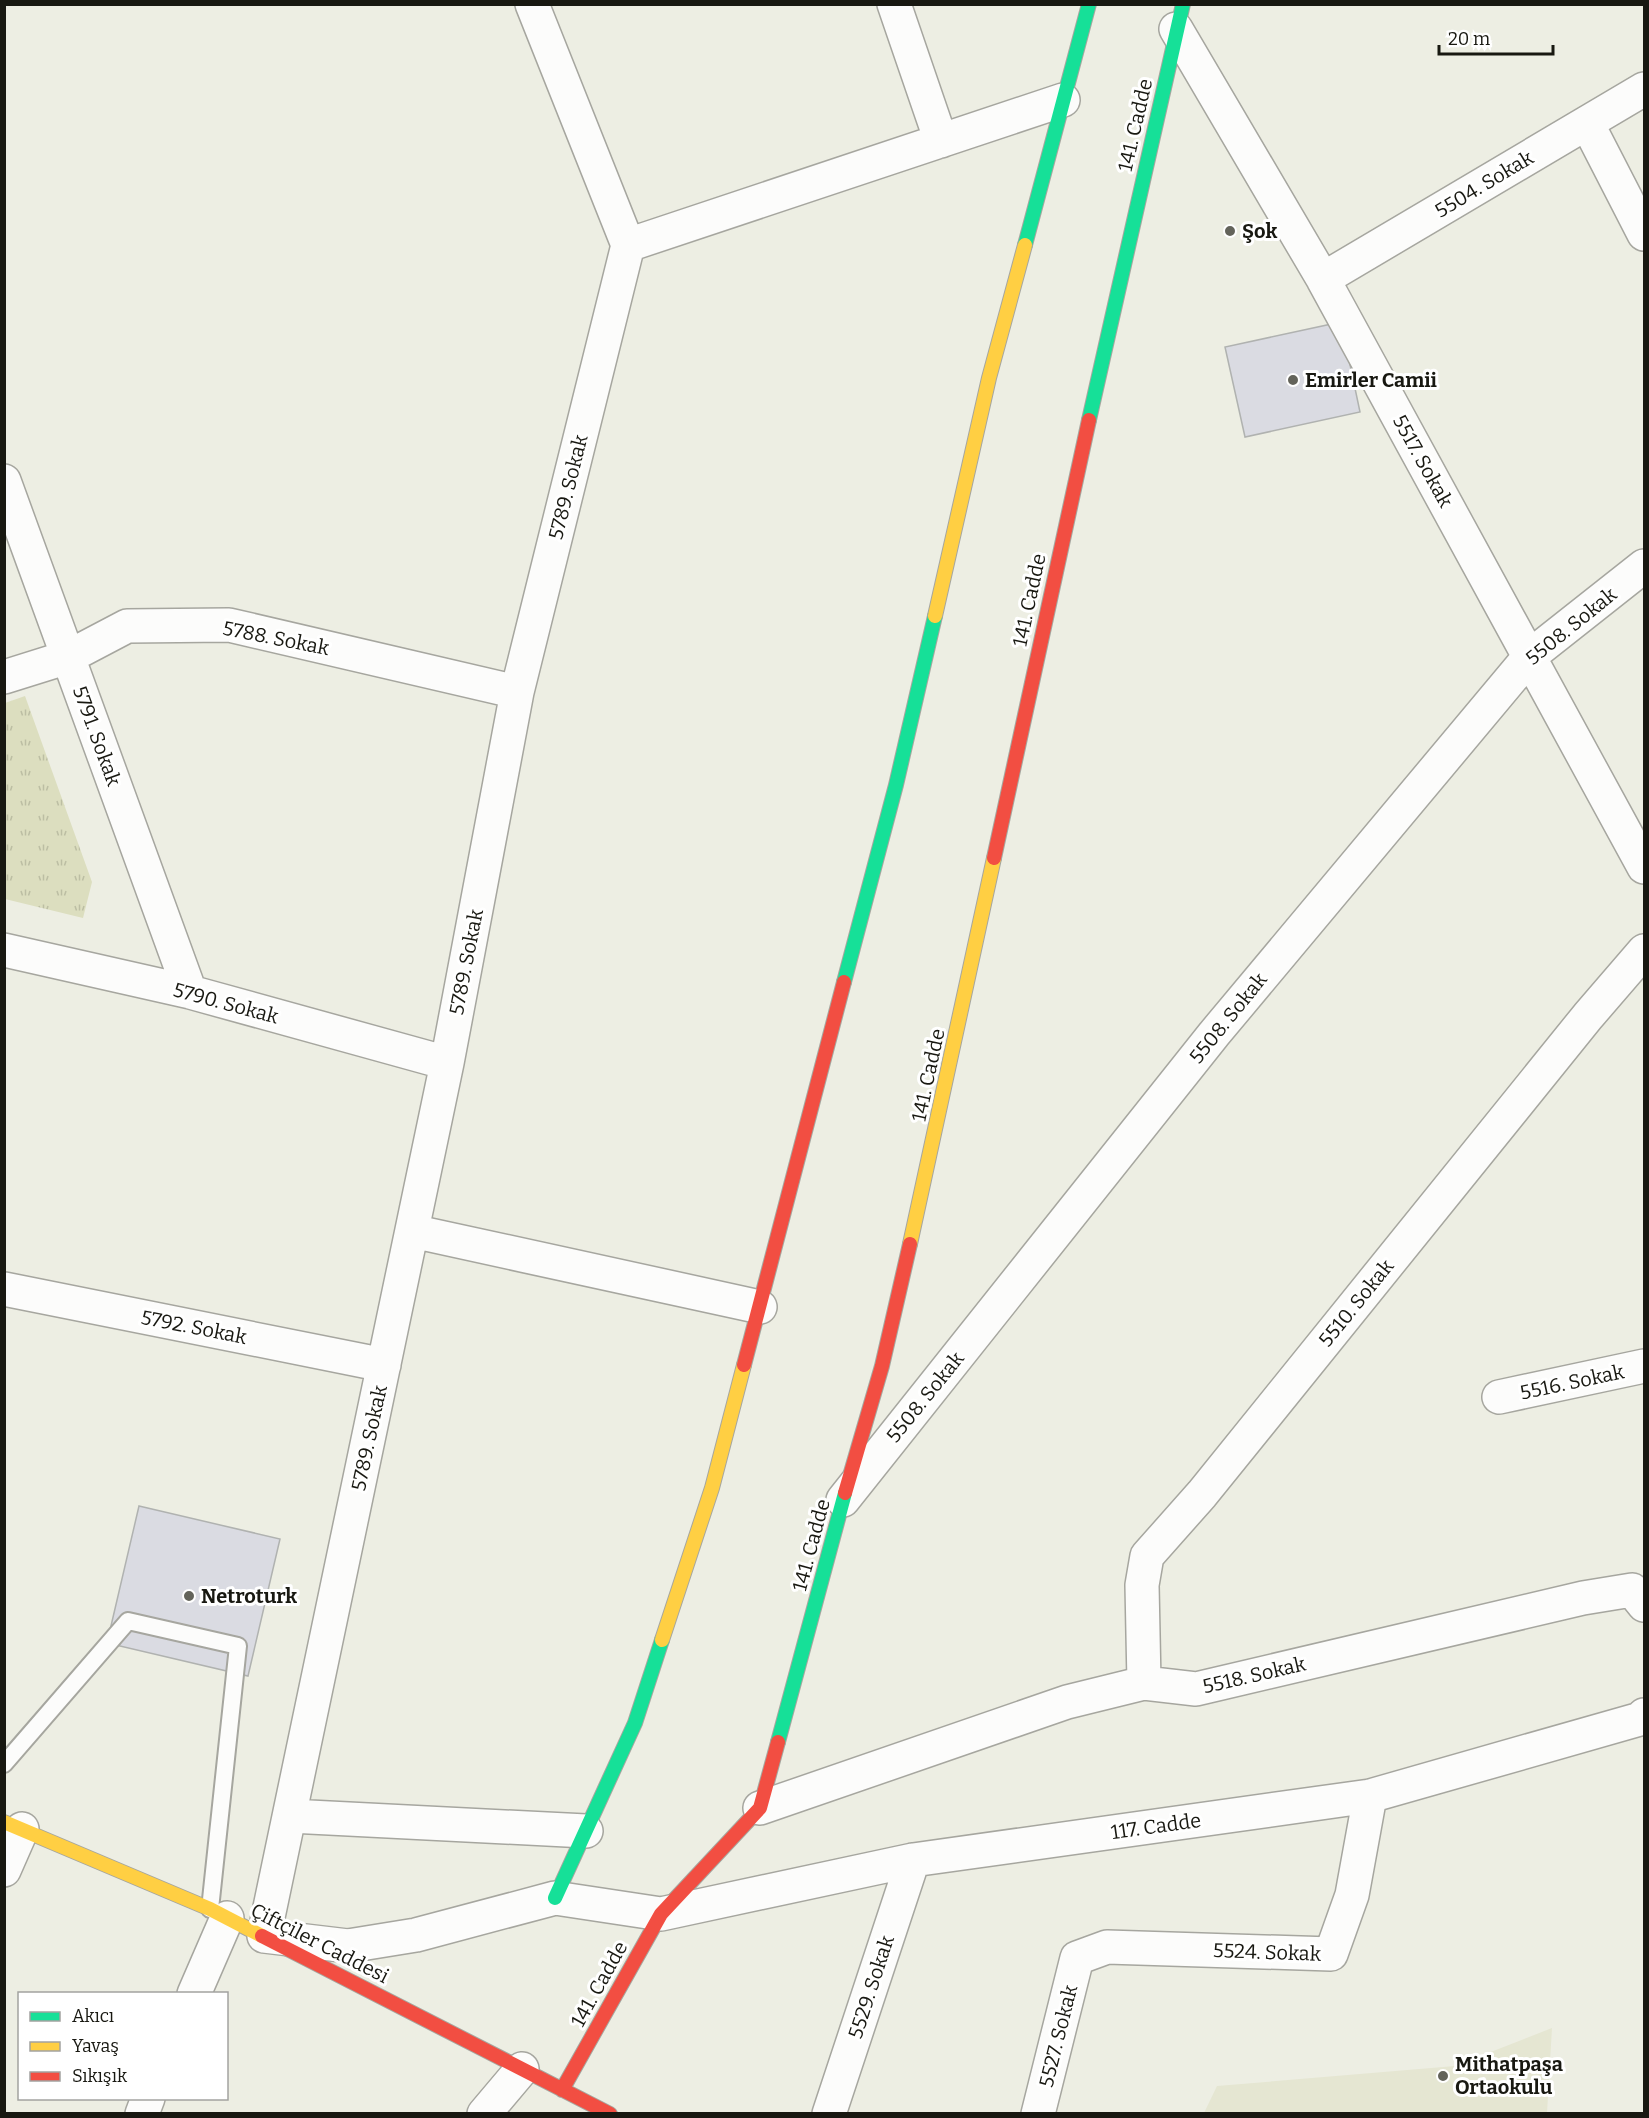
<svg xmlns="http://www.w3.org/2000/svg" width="1649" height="2118" viewBox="0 0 1649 2118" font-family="Bitter,serif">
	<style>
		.built { fill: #e5e6d2 }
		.park { fill: url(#park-tufts) }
		.building { fill: #dadbe2; stroke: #b0b2b0; stroke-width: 1.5 }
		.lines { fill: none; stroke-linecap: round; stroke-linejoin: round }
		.lane-casing { stroke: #a6a69f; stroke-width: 20 }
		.street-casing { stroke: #a6a69f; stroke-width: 36 }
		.fast-casing { stroke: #a6a69f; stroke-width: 16 }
		.slow-casing { stroke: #a6a69f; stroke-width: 16 }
		.jam-casing { stroke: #a6a69f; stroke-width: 16 }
		.lane { stroke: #fcfcfb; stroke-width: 16 }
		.street { stroke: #fcfcfb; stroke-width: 33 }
		.fast { stroke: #16e098; stroke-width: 14 }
		.slow { stroke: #ffcf43; stroke-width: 14 }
		.jam { stroke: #f24e42; stroke-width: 14 }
		.poi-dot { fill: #63635a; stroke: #fff; stroke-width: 2 }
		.labels { text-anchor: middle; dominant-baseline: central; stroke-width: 6; stroke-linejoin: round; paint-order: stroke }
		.street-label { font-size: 20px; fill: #181811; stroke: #fff }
		.poi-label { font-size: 20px; font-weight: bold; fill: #181811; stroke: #fff; text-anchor: start }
	</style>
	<defs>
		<pattern id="park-tufts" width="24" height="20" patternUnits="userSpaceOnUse" patternTransform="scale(1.5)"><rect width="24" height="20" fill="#dcdebf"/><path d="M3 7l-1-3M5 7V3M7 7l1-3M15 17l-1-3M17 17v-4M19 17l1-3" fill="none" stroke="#bcbea3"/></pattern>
	</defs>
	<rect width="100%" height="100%" fill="#edeee3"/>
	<!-- built -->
	<path class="built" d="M1552,2028L1547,2113H1204L1217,2086L1455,2066Z"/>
	<!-- park -->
	<path class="park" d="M25,696L92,882L83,918L5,899V703Z"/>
	<!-- building -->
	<path class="building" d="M1341,322L1360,412L1245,437L1225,347Z
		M139,1506L280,1539L248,1676L107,1643Z"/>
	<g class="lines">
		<defs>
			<path id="lane" d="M4,1764L128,1621L238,1646L210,1909"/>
			<path id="street" d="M532,4L628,245L517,692L447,1063L264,1936L348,1946L416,1935L555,1898L661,1914L913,1860L1370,1796L1640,1719L1644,1715
				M894,4L941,141
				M1176,29L1323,279L1644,867
				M1587,123L1644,234
				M628,245L1063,100
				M1323,279L1644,89
				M4,481L190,992
				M4,677L68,657L127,626L229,625L517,692
				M4,950L190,992L447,1063
				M412,1231L760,1307
				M4,1289L384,1365
				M1499,1397L1644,1366
				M843,1500L1214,1034L1530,656L1644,566
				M1144,1683L1142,1585L1147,1556L1202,1494L1588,1016L1644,951
				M760,1808L1067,1702L1144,1683L1196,1689L1583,1598L1632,1590L1644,1605
				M290,1816L586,1831
				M4,1870L22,1829
				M194,1994L227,1918
				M142,2114L148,2098
				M484,2114L522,2069
				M829,2114L913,1860
				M1038,2114L1077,1958L1107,1947L1331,1954L1352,1895L1370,1796"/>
			<path id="fast" d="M1025,245L1089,4
				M1089,420L1183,4
				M844,982L896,785L935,616
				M778,1742L845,1493
				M555,1898L635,1723L662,1640"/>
			<path id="slow" d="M935,616L989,378L1025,245
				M910,1244L994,858
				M662,1640L712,1488L744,1365
				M4,1822L210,1909L262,1936"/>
			<path id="jam" d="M994,858L1089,420
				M744,1365L844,982
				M845,1493L882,1366L910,1244
				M262,1936L610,2114
				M562,2090L661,1914L760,1808L778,1742"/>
		</defs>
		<!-- lane casing -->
		<use href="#lane" class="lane-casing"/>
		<!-- street casing -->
		<use href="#street" class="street-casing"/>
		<!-- fast casing -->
		<use href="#fast" class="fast-casing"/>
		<!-- slow casing -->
		<use href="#slow" class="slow-casing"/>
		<!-- jam casing -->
		<use href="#jam" class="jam-casing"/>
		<!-- lane -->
		<use href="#lane" class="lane"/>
		<!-- street -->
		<use href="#street" class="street"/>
		<!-- fast -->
		<use href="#fast" class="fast"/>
		<!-- slow -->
		<use href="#slow" class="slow"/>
		<!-- jam -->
		<use href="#jam" class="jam"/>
	</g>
	<!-- markers -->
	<g class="poi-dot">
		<circle cx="1230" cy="231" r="6"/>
		<circle cx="1293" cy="380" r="6"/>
		<circle cx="189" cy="1596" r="6"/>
		<circle cx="1443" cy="2076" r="6"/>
	</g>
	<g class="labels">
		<!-- street labels -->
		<g class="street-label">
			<text transform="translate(1135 125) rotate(-77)">141. Cadde</text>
			<text transform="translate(1484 184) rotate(-31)">5504. Sokak</text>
			<text transform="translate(1423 461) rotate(61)">5517. Sokak</text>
			<text transform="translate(568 487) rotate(-76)">5789. Sokak</text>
			<text transform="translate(1029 600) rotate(-78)">141. Cadde</text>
			<text transform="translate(1571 626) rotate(-39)">5508. Sokak</text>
			<text transform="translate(276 638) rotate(11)">5788. Sokak</text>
			<text transform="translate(97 736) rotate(70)">5791. Sokak</text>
			<text transform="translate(466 962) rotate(-79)">5789. Sokak</text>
			<text transform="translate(226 1003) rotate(15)">5790. Sokak</text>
			<text transform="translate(1228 1018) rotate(-51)">5508. Sokak</text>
			<text transform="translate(928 1075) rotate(-78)">141. Cadde</text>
			<text transform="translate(1356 1303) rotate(-51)">5510. Sokak</text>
			<text transform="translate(194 1327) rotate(11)">5792. Sokak</text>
			<text transform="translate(1572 1382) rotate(-12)">5516. Sokak</text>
			<text transform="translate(925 1397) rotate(-51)">5508. Sokak</text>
			<text transform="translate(369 1438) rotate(-78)">5789. Sokak</text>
			<text transform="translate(811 1545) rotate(-75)">141. Cadde</text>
			<text transform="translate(1254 1675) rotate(-13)">5518. Sokak</text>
			<text transform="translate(1156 1826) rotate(-8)">117. Cadde</text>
			<text transform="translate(320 1943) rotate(27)">Çiftçiler Caddesi</text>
			<text transform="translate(1267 1952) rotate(2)">5524. Sokak</text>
			<text transform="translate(599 1984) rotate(-61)">141. Cadde</text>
			<text transform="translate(871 1987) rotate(-72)">5529. Sokak</text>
			<text transform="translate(1058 2036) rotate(-76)">5527. Sokak</text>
		</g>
		<!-- poi labels -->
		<g class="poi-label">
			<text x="1242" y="231">Şok</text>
			<text x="1305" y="380">Emirler Camii</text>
			<text x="201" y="1596">Netroturk</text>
			<text x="1455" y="2064">Mithatpaşa<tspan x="1455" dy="23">Ortaokulu</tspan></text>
		</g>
	</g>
	<!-- border -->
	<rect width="1649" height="2118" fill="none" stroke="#181811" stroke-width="12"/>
	<!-- legend -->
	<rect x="18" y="1992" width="210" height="108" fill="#ffffff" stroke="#a3a3a0" stroke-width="1.5"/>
	<rect x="30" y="2012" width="30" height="9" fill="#16e098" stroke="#a3a3a0" stroke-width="1.5"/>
	<text x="72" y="2022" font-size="18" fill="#181811">Akıcı</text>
	<rect x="30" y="2042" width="30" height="9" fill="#ffcf43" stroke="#a3a3a0" stroke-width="1.5"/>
	<text x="72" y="2052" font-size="18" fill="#181811">Yavaş</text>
	<rect x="30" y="2072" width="30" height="9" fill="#f24e42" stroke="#a3a3a0" stroke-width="1.5"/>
	<text x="72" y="2082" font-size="18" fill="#181811">Sıkışık</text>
	<!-- scale -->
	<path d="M1439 45v9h114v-9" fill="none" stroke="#181811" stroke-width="3"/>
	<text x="1448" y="45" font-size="18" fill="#181811" stroke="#ffffff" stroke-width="4.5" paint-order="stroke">20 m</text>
</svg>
